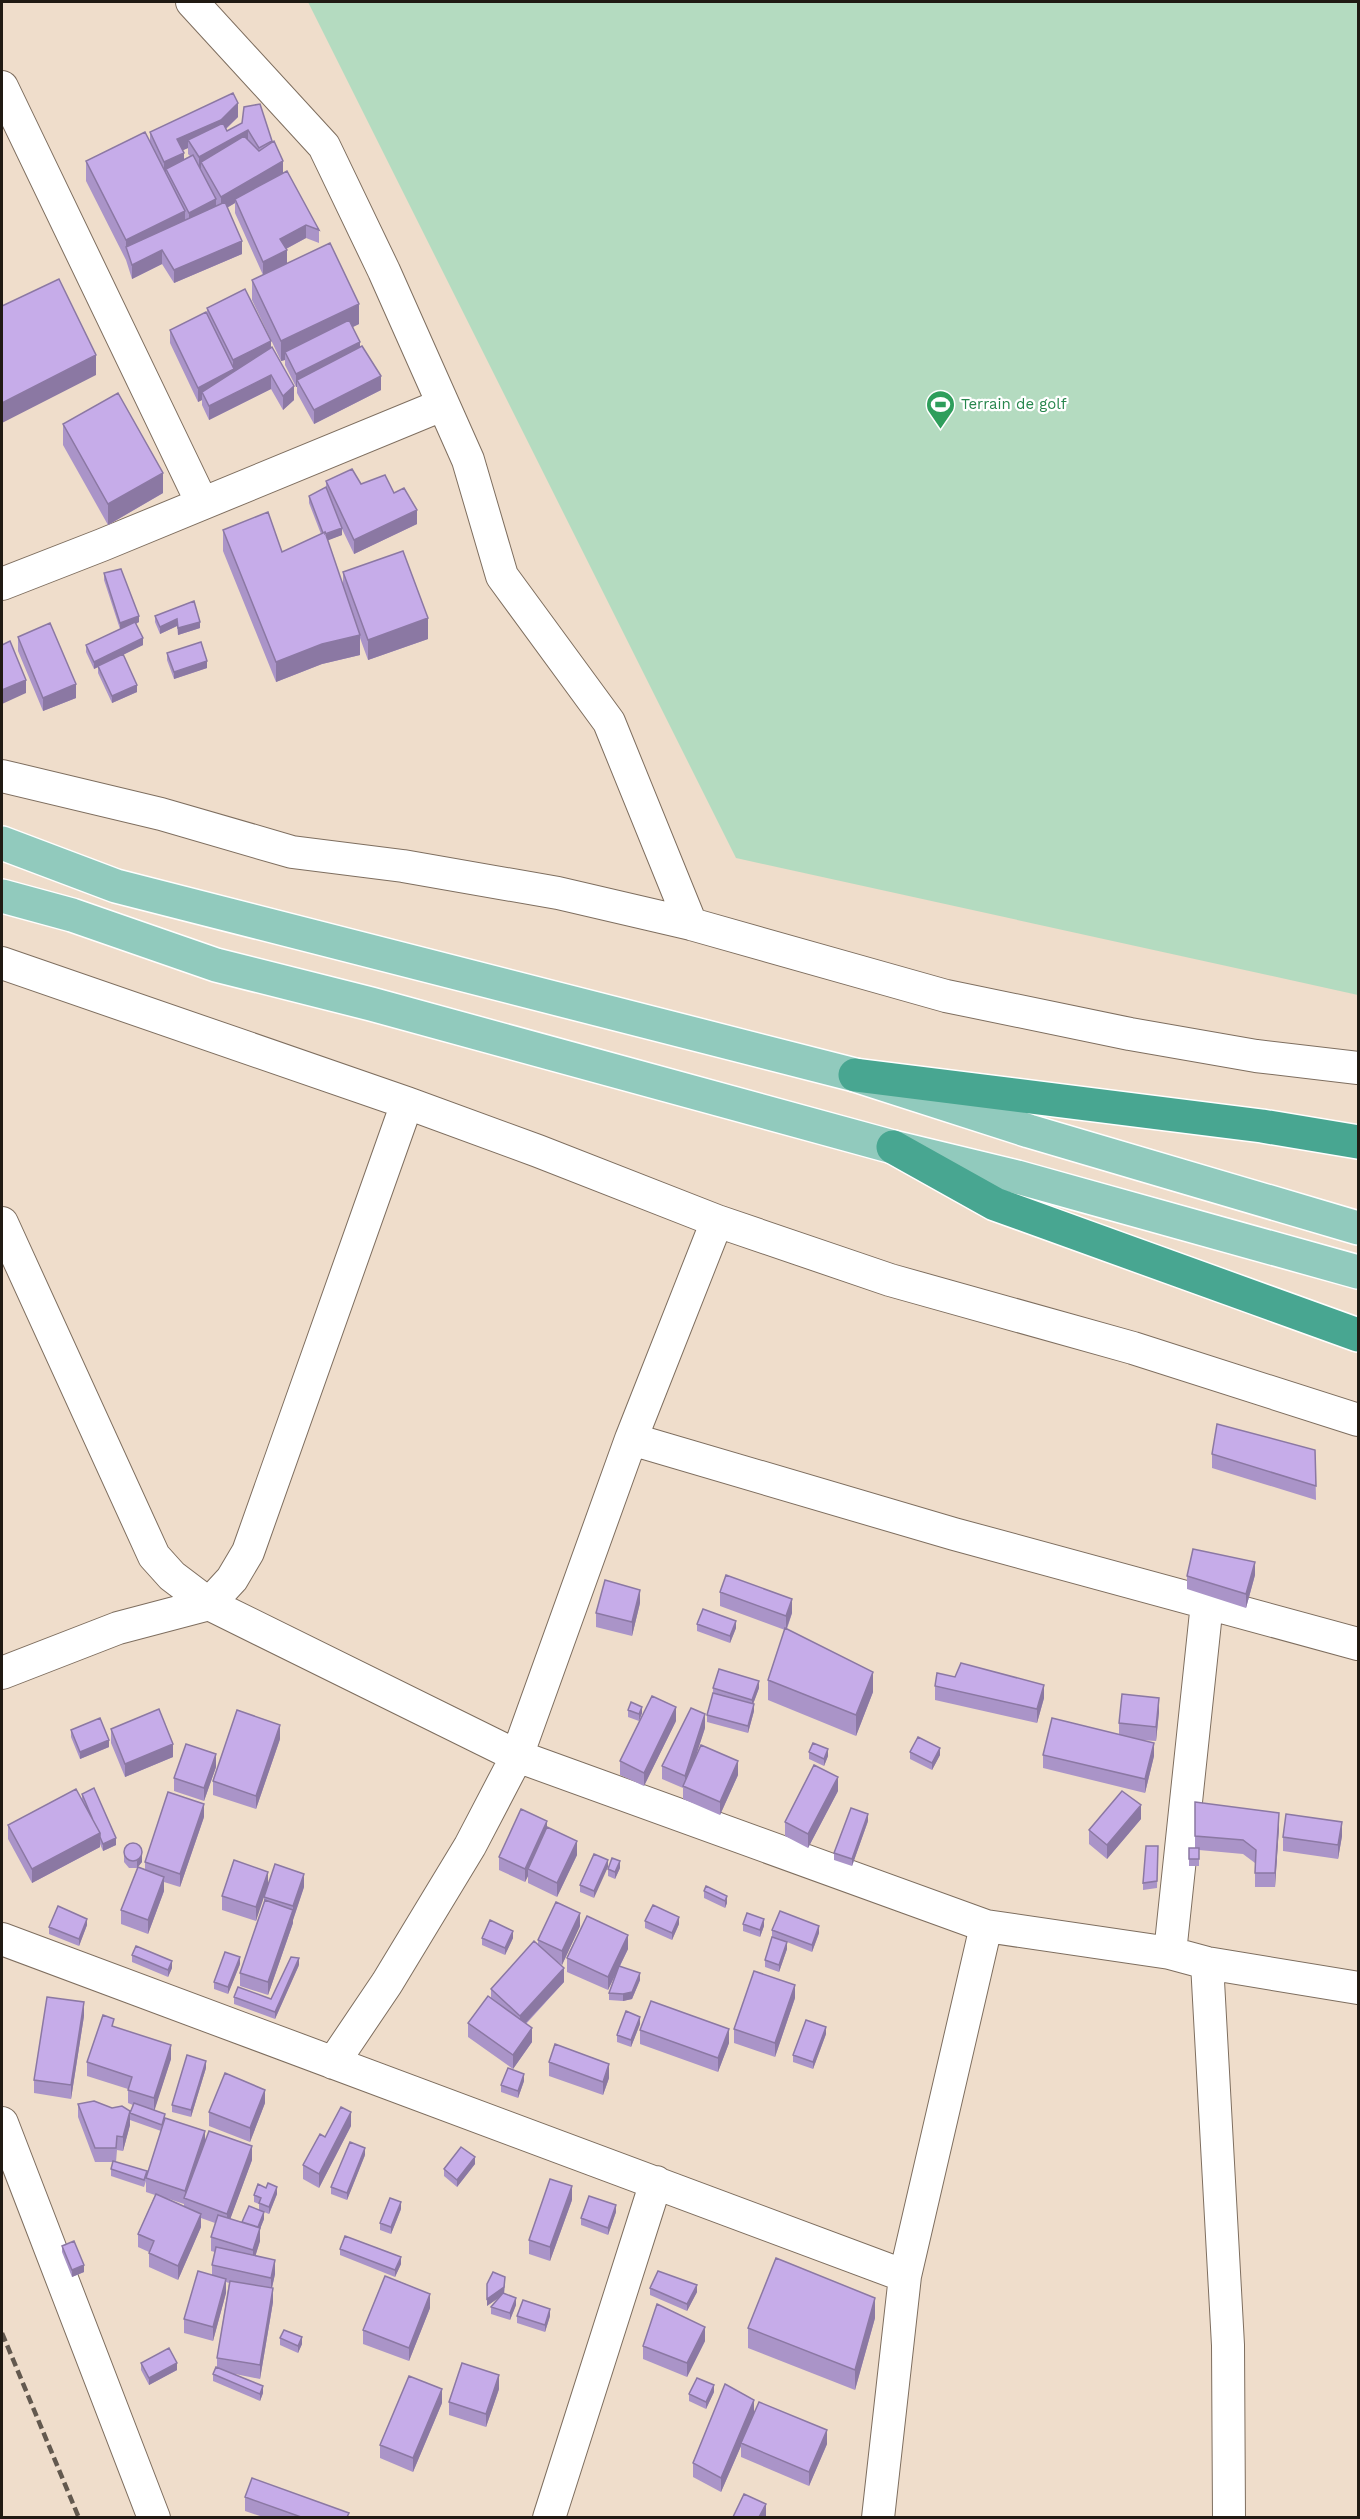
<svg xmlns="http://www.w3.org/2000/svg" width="1360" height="2519" viewBox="0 0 1360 2519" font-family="'Work Sans',sans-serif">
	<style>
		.green { fill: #b4dbc0 }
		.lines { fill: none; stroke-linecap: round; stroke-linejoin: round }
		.minor-casing { stroke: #7e6e5f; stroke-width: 34 }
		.major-casing { stroke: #fff; stroke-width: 36 }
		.highway-casing { stroke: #fff; stroke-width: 36 }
		.minor { stroke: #fff; stroke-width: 32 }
		.major { stroke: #91cabd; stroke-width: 33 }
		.highway { stroke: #48a691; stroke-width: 33 }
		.rail { stroke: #63594f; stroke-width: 4.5; stroke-dasharray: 9 4.5; stroke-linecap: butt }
		.wall { fill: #aa94c8; fill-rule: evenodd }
		.shaded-wall { fill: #8b78a3 }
		.building { fill: #c6ace9; stroke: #8b78a3; stroke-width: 1.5 }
		.labels { text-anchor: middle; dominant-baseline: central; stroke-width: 4.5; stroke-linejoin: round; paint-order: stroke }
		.leisure-label { font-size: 15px; fill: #27864d; stroke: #fff; text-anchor: start }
	</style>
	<rect width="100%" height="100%" fill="#efddcb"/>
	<!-- green -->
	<path class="green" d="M308,2H1358V995L736,858Z"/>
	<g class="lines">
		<defs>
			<path id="minor" d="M192,2L324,146L384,271L468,460L502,576L609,722L691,924
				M2,87L202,503
				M2,584L102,545L442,405
				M2,776L161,814L292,852L403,866L558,893L691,924L946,996L1130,1034L1256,1056L1358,1068
				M2,963L407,1103L538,1151L717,1221L890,1280L1133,1348L1358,1420
				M2,1223L154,1556L172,1576L209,1604L517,1756L986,1926L1170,1953L1207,1963L1358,1988
				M631,1439L954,1534L1358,1644
				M2,1673L118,1628L209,1604L232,1579L248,1552L407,1103
				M2,1939L905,2276
				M1170,1953L1207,1603
				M1207,1963L1228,2345L1229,2518
				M333,2063L387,1983L470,1846L517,1756L631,1439L717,1221
				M2,2123L154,2518
				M549,2518L656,2182
				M878,2518L905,2276L986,1926"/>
			<path id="major" d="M2,843L116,886L855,1075L1029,1131L1358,1228
				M2,896L72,915L216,965L371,1004L893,1147L1017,1177L1358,1272"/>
			<path id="highway" d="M855,1075L1262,1126L1358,1142
				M893,1147L995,1204L1358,1335"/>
		</defs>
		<!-- minor casing -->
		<use href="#minor" class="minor-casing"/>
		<!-- major casing -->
		<use href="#major" class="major-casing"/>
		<!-- highway casing -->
		<use href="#highway" class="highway-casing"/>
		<!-- minor -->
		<use href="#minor" class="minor"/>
		<!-- major -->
		<use href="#major" class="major"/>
		<!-- highway -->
		<use href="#highway" class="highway"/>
		<!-- rail -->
		<path class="rail" d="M2,2333L79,2518"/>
	</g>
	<!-- wall -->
	<path class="wall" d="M238,117L226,129L227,131L242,123L272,142L283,173L319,230V243L306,238L286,249L287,263L359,324L353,327L360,347L381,390L314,424L297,393V387H296L285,365V360L281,361L252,300V280L263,275L235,213V203L227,208L242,254L174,283L162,264L132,279L126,260L86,181V161L150,141V132ZM188,148V154L190,156L184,159L183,150Z
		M207,308L271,347L294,400L283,410L271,389L209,420L202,405V400L198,402L170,343V330L207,314Z
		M63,424L163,493L108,525L63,445Z
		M326,481L361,484L394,493L417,524L354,554L342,529V535L327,540L343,586V572L428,639L368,660L360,638V655L322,664L276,682L223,551V530L282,552L321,534L309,503V496L326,487Z
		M104,573L139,622L136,624L143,645L123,655L137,692L112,703L98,673V667L94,669L86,652V645L120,629L104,580Z
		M194,601L200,628L178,635L177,626L160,634L155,622V616Z
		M18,637L76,698L43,711L18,651Z
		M167,653L207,668L174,679L167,660Z
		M1315,1450L1316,1500L1212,1468V1454Z
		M1255,1575L1246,1608L1187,1589V1576Z
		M720,1592L792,1613L787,1629L873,1692L856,1736L768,1700V1680L785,1630L720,1606Z
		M640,1603L632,1636L596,1627V1613Z
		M697,1624L736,1628L730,1643L697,1631Z
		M935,1686L1044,1698L1037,1723L935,1700Z
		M713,1688H759L753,1704L754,1711L748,1733L707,1722V1715L713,1693Z
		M628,1710L642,1713L639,1721L628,1717Z
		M1159,1712L1156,1741L1141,1740L1154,1756L1145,1793L1043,1768V1755L1119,1734V1723Z
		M676,1721L644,1786L620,1775V1761Z
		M705,1728L694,1760L738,1775L720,1815L683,1799V1788L662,1779V1766Z
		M111,1729L173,1757L125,1777L111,1743Z
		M71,1730L109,1747L80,1759L71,1737Z
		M280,1739L256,1809L213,1795V1781Z
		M809,1752L828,1756L824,1766L809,1759Z
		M910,1752L940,1755L932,1770L910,1759Z
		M216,1767L204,1801L174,1791V1778Z
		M838,1791L808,1848L785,1836V1822Z
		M82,1794L116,1845L103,1851L100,1844V1847L32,1883L8,1839V1825L82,1800Z
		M1195,1802L1279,1827L1275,1887H1255V1863L1243,1854L1199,1850V1866H1189V1848H1195Z
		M204,1817L180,1887L164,1882V1891L148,1934L121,1924V1910L138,1867L137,1868H129L124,1862V1848L142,1862L138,1867L145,1869V1862Z
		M1141,1819L1107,1859L1089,1844V1830Z
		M868,1821L852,1866L834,1860V1853Z
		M547,1827L577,1855L557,1897L528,1883V1876L525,1882L499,1870V1857Z
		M1342,1836L1338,1859L1283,1851V1837Z
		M1158,1846L1157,1888L1143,1890V1883Z
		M594,1854V1898L580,1892V1885Z
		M620,1868L615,1879L608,1876V1869Z
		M268,1872L256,1921L222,1910V1896Z
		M706,1886L727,1903L725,1908L704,1898V1891Z
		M304,1887L293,1920V1923L268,1995L240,1986V1973L264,1902V1897Z
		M645,1921L679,1924L672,1940L645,1928Z
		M743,1924L764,1926L760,1937L743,1931Z
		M87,1925L79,1946L49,1934V1927Z
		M580,1926L562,1965L558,1962L564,1982L526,2024L532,2042L513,2069L468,2037V2023L491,1998V1989L538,1945V1940Z
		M772,1930L819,1933L812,1952L787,1942V1949L779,1972L765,1967V1960L772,1936Z
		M482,1938H513L505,1955L482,1945Z
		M628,1949L620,1966L640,1980L632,1999L623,2001L609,2000V1993L615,1975L608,1990L567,1972V1958Z
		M132,1955L172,1968L168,1977L132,1962Z
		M240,1964L228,1994L214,1989V1982Z
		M299,1965L275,2019L234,2004V1997L271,1999Z
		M795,1998L775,2057L734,2043V2029Z
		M84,2016L71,2099L34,2093V2080Z
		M640,2024L631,2047L617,2042V2035Z
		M114,2027L171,2059L154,2110L165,2118L205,2142L252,2160L230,2219L242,2222L259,2210V2204L254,2202V2195L277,2194L269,2214L264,2212V2219L260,2229V2241L255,2256L275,2274L272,2288L273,2302L260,2379L235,2374L263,2393L260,2401L213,2381V2374L217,2367V2358L229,2283L226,2282V2293L213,2341L184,2333V2319L212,2275V2265L215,2252L211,2251V2237L215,2223L201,2218V2227L178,2280L149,2267V2252L138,2247V2234L155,2195L146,2192V2181L144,2187L111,2176V2169L113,2162H95L78,2117V2104L130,2125L123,2151L117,2150L116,2162H114L147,2175L161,2131L130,2120V2113L133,2105L128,2103V2089L87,2076V2062ZM166,2198L184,2204V2206Z
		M640,2030L729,2043L718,2072L640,2044Z
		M826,2034L813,2069L793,2062V2055Z
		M549,2062L609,2078L603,2095L549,2076Z
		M206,2068L191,2117L172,2112V2105Z
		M524,2081L518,2098L501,2092V2085Z
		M265,2103L250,2142L209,2126V2112Z
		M351,2126L319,2188L303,2179V2165L325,2137Z
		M365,2155L347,2200L331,2194V2187Z
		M475,2164L457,2187L444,2176V2169Z
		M572,2200L550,2261L529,2254V2240Z
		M401,2209L391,2234L380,2230V2223Z
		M616,2212L608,2235L581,2225V2218Z
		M62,2246L84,2272L72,2277L62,2252Z
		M340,2249L401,2264L395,2277L340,2255Z
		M505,2284L504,2293L516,2305L510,2320L491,2314V2307L498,2298L487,2306Z
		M650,2288L697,2292L687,2311L650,2295Z
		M430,2308L409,2361L363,2344V2330Z
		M517,2316H550L545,2332L517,2323Z
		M875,2318L855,2390L748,2348V2328Z
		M280,2338L302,2344L298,2353L280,2345Z
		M705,2341L687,2377L643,2359V2346Z
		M141,2363L177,2370L149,2385L141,2370Z
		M499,2389L486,2427L449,2415V2402Z
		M714,2392L706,2409L689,2401V2394Z
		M442,2403L413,2472L380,2458V2445Z
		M754,2411L827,2444L809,2486L741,2457V2446L721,2492L693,2477V2463Z
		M245,2497L349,2517H263L245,2511Z"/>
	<!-- shaded-wall -->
	<path class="shaded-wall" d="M238,103V117L221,133L188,140V148L177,153V139Z
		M248,130V144L201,162V170L199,171V157Z
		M184,153V166L166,169V175L164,176V162Z
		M283,161V175L235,199V203L221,211V197Z
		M216,199V213L189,227V213Z
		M185,211V231L126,247V240Z
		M306,225V238L280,252V239Z
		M242,241V254L174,283V270Z
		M162,250V264L132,279V265Z
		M287,250V264L263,275V262Z
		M359,304V324L288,358L285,352V360L281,361V341Z
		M271,341V355L202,392V400L198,402V388L233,369V360Z
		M360,342V356L297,380V387H296V374Z
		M96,355V375L2,423V403Z
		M271,375V389L209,420V406Z
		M381,376V390L314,424V410Z
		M294,386V400L283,410V396Z
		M163,473V493L108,525V504Z
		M417,510V524L354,554V540Z
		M342,528V535L324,542V535Z
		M139,616V622L120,630V623Z
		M428,618V639L368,660V640Z
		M177,619V626L160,634V627Z
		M200,622V628L178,635V628Z
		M360,635V655L322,664L276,682V662L322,644Z
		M143,638V645L94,669V662Z
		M207,661V668L174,679V672Z
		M26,680V693L2,704V690Z
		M76,684V698L43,711V698Z
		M137,685V692L112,703V696Z
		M1255,1562V1575L1246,1608V1594Z
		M640,1590V1603L632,1636V1622Z
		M792,1599V1613L786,1630V1616Z
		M736,1621V1628L730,1643V1636Z
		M873,1672V1692L856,1736V1715Z
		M759,1681V1688L752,1707V1700Z
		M1044,1685V1698L1037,1723V1709Z
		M1159,1698V1712L1156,1741V1727Z
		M754,1704V1711L748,1733V1726Z
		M642,1707V1713L639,1721V1714Z
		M676,1707V1721L644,1786V1773Z
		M705,1714V1728L686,1787H685V1776Z
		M280,1725V1739L256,1809V1796Z
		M109,1740V1747L80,1759V1752Z
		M1154,1743V1756L1145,1793V1779Z
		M173,1744V1757L125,1777V1764Z
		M940,1748V1755L932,1770V1763Z
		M828,1749V1756L824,1766V1759Z
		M216,1754V1767L204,1801V1788Z
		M738,1761V1775L720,1815V1802Z
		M838,1777V1791L808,1848V1834Z
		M204,1804V1817L180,1887V1874Z
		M1141,1805V1819L1107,1859V1845Z
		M1279,1813V1827L1275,1887V1873Z
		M868,1814V1821L852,1866V1859Z
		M547,1821V1835L528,1869V1876L525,1882V1869Z
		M1342,1822V1836L1338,1859V1845Z
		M100,1833V1847L32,1883V1869Z
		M116,1838V1845L103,1851V1844Z
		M577,1841V1855L557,1897V1883Z
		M142,1855V1862L137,1868V1861Z
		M608,1860V1867L594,1898V1891Z
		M620,1861V1868L615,1879V1872Z
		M268,1872V1885L256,1921V1907Z
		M304,1874V1887L293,1920V1923L268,1995V1982L293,1910V1906Z
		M164,1877V1891L148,1934V1920Z
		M727,1896V1903L725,1908V1901Z
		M580,1913V1926L562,1965V1951Z
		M679,1917V1924L672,1940V1933Z
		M87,1919V1925L79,1946V1939Z
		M764,1919V1926L760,1937V1930Z
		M819,1926V1933L812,1952V1945Z
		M513,1931V1938L505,1955V1948Z
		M628,1935V1949L608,1990V1977Z
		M787,1942V1949L779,1972V1965Z
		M240,1957V1964L228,1994V1987Z
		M299,1958V1965L275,2019V2012Z
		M172,1961V1968L168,1977V1970Z
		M564,1968V1982L520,2029V2016Z
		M640,1973V1980L632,1999L623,2001V1994Z
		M795,1985V1998L775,2057V2043Z
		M84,2002V2016L71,2099V2085Z
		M640,2017V2024L631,2047V2040Z
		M826,2027V2034L813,2069V2062Z
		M532,2028V2042L513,2069V2055Z
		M729,2029V2043L718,2072V2058Z
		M171,2045V2059L154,2112V2098Z
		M206,2061V2068L191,2117V2110Z
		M609,2064V2078L603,2095V2082Z
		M524,2074V2081L518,2098V2091Z
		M265,2090V2103L250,2142V2128Z
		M130,2111V2125L123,2151V2137Z
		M351,2112V2126L319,2188V2174Z
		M205,2131V2144L185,2199V2191Z
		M252,2146V2160L227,2228V2214Z
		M365,2148V2155L347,2200V2193Z
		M475,2157V2164L457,2187V2180Z
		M572,2186V2200L550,2261V2247Z
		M277,2187V2194L269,2214V2207Z
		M401,2202V2209L391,2234V2227Z
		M616,2205V2212L608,2235V2228Z
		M264,2212V2219L260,2229V2241L253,2264V2250L257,2229Z
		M201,2214V2227L178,2280V2266Z
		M401,2257V2264L395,2277V2270Z
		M275,2260V2274L271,2292V2278Z
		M84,2265V2272L72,2277V2270Z
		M505,2277L504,2294L487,2306V2299Z
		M226,2279V2293L213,2341V2327Z
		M697,2285V2292L687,2311V2304Z
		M273,2288V2302L260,2379V2365Z
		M430,2294V2308L409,2361V2348Z
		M516,2298V2305L510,2320V2313Z
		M875,2298V2318L855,2390V2370Z
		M550,2309V2316L545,2332V2325Z
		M705,2327V2341L687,2377V2363Z
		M302,2337V2344L298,2353V2346Z
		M177,2363V2370L149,2385V2378Z
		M499,2375V2389L486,2427V2414Z
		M714,2385V2392L706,2409V2402Z
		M263,2386V2393L260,2401V2394Z
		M442,2389V2403L413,2472V2458Z
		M754,2400V2414L741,2443V2446L721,2492V2478Z
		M827,2430V2444L809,2486V2472Z
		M766,2504V2517H759Z"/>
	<!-- building -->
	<path class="building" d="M233,93L238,103L221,120L177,139L184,153L164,162L150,132Z
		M260,104L272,141L259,148L248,130L199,157L188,140L223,123L227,131L242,123L244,107Z
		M145,132L185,211L126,240L86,161Z
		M244,136L259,151L274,141L283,161L221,197L201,162Z
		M193,155L216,199L189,213L166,169Z
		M287,171L319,230L306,225L280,239L287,250L263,262L235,199Z
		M225,202L242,241L174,270L162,250L132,265L126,247Z
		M330,243L359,304L281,341L252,280Z
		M59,279L96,355L2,403V306Z
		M245,289L271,341L233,360L207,308Z
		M206,312L234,369L198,388L170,330Z
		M349,320L360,342L296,374L285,352Z
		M362,346L381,376L314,410L297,380Z
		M272,347L294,386L283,396L271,375L209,406L202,392Z
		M118,393L163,473L108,504L63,424Z
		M352,469L361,484L385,475L394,493L404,488L417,510L354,540L326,481Z
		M326,487L342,528L325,534V532L323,533L309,496Z
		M268,512L282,552L325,532L360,635L322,644L276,662L223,530Z
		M403,551L428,618L368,640L343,572Z
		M121,569L139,616L120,623L104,573Z
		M194,601L200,622L178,628L177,619L160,627L155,616Z
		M135,622L143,638L94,662L86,645Z
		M50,623L76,684L43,698L18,637Z
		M10,641L26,680L2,690V645Z
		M201,642L207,661L174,672L167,653Z
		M123,654L137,685L112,696L98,666Z
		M1217,1424L1315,1450L1316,1486L1212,1454Z
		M1193,1549L1255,1562L1246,1594L1187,1576Z
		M726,1575L792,1599L786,1616L720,1592Z
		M605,1580L640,1590L632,1622L596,1613Z
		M703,1609L736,1621L730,1636L697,1624Z
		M785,1628L873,1672L856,1715L768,1680Z
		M961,1663L1044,1685L1037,1709L935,1686L937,1673L955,1677Z
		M719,1669L759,1681L752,1700L713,1688Z
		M713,1693L754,1704L748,1726L707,1715Z
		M1122,1694L1159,1698L1156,1727L1119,1723Z
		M652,1696L676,1707L644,1773L620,1761Z
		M631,1702L642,1707L639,1714L628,1710Z
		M691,1708L705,1714L685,1776L662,1766Z
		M159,1709L173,1744L125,1764L111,1729Z
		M237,1710L280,1725L256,1796L213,1781Z
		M100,1718L109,1740L80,1752L71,1730Z
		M1052,1718L1154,1743L1145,1779L1043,1755Z
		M918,1737L940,1748L932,1763L910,1752Z
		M813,1743L828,1749L824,1759L809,1752Z
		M186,1744L216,1754L204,1788L174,1778Z
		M701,1745L738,1761L720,1802L683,1786Z
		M814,1765L838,1777L808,1834L785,1822Z
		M94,1788L116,1838L103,1844L100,1837V1833L93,1820L82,1794Z
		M76,1789L100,1833L32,1869L8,1825Z
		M1122,1791L1141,1805L1107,1845L1089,1830Z
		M168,1792L204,1804L180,1874L145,1862Z
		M1195,1802L1279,1813L1275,1873H1255L1256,1850L1243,1840L1195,1836Z
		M851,1808L868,1814L852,1859L834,1853Z
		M521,1809L547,1821L525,1869L499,1857Z
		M1286,1814L1342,1822L1338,1845L1283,1837Z
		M547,1827L577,1841L557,1883L528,1869Z
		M124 1852a9 9 0 1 1 18 0a9 9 0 1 1-18 0Z
		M1146,1846H1158L1157,1881L1143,1883Z
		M1189,1848H1199V1859H1189Z
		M594,1854L608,1860L594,1891L580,1885Z
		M612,1858L620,1861L615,1872L608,1869Z
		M234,1860L268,1872L256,1907L222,1896Z
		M275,1864L304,1874L293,1906L264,1897Z
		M138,1867L164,1877L148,1920L121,1910Z
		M706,1886L727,1896L725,1901L704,1891Z
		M265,1900L293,1910L268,1982L240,1973Z
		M556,1902L580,1913L562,1951L538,1940Z
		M653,1905L679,1917L672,1933L645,1921Z
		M58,1906L87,1919L79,1939L49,1927Z
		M780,1911L819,1926L812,1945L772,1930Z
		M747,1913L764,1919L760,1930L743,1924Z
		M587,1916L628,1935L608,1977L567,1958Z
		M490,1920L513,1931L505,1948L482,1938Z
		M772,1937L787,1942L779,1965L765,1960Z
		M534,1941L564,1968L520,2016L491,1989Z
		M136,1946L172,1961L168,1970L132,1955Z
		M225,1952L240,1957L228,1987L214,1982Z
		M291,1957L299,1958L275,2012L234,1997L238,1987L271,1999Z
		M619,1966L640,1973L632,1992L623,1994L609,1993Z
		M754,1971L795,1985L775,2043L734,2029Z
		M488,1996L532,2028L513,2055L468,2023Z
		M47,1997L84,2002L71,2085L34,2080Z
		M651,2001L729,2029L718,2058L640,2030Z
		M626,2011L640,2017L631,2040L617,2035Z
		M103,2015L114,2019L112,2026L171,2045L154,2098L128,2090L132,2077L87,2062Z
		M806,2020L826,2027L813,2062L793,2055Z
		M555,2044L609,2064L603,2082L549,2062Z
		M187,2055L206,2061L191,2110L172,2105Z
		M508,2068L524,2074L518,2091L501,2085Z
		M225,2073L265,2090L250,2128L209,2112Z
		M94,2101L112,2108L122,2106L130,2111L123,2137L117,2136L116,2148H95L78,2104Z
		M134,2103L165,2114L162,2125L130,2113Z
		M341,2107L351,2112L319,2174L303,2165L320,2134L325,2137Z
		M165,2118L205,2131L185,2191L146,2178Z
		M209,2131L252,2146L227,2214L184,2198Z
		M350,2142L365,2148L347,2193L331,2187Z
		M461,2147L475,2157L457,2180L444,2169Z
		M113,2161L147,2171L144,2180L111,2169Z
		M550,2179L572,2186L550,2247L529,2240Z
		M268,2183L277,2187L269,2207L259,2203L261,2198L254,2195L258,2184L266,2188Z
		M156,2194L201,2214L178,2266L149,2253L154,2241L138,2234Z
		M589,2196L616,2205L608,2228L581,2218Z
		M390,2198L401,2202L391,2227L380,2223Z
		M249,2206L264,2212L258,2227L242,2222Z
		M218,2215L260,2228L253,2250L211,2237Z
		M345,2236L401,2257L395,2270L340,2249Z
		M74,2241L84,2265L72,2270L62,2246Z
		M216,2247L275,2260L271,2278L212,2265Z
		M776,2258L875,2298L855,2370L748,2328Z
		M198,2271L226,2279L213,2327L184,2319Z
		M658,2271L697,2285L687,2304L650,2288Z
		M493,2272L505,2277L504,2287L487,2299V2284Z
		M385,2276L430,2294L409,2348L363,2330Z
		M230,2281L273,2288L260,2365L217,2358Z
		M503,2293L516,2298L510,2313L491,2307Z
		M523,2300L550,2309L545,2325L517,2316Z
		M657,2304L705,2327L687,2363L643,2346Z
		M284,2330L302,2337L298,2346L280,2338Z
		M169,2348L177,2363L149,2378L141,2363Z
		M462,2363L499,2375L486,2414L449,2402Z
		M216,2367L263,2386L260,2394L213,2374Z
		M409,2376L442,2389L413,2458L380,2445Z
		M697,2378L714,2385L706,2402L689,2394Z
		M725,2384L754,2400L721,2478L693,2463Z
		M759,2402L827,2430L809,2472L741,2443Z
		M252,2478L349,2513L347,2517H301L245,2497Z
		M744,2494L766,2504L759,2517H733Z"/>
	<!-- icons -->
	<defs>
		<symbol id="stadium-pin" viewBox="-11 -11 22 30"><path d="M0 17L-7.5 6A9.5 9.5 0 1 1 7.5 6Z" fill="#2e9e5b" stroke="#fff"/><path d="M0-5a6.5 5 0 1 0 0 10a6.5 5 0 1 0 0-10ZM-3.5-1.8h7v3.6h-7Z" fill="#fff"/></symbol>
	</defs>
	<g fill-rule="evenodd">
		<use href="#stadium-pin" x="924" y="388" width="33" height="45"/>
	</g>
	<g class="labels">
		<!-- leisure labels -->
		<g class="leisure-label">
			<text x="961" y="404">Terrain de golf</text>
		</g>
	</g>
	<!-- border -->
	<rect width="1360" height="2519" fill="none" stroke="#201a13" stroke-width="6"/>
</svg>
